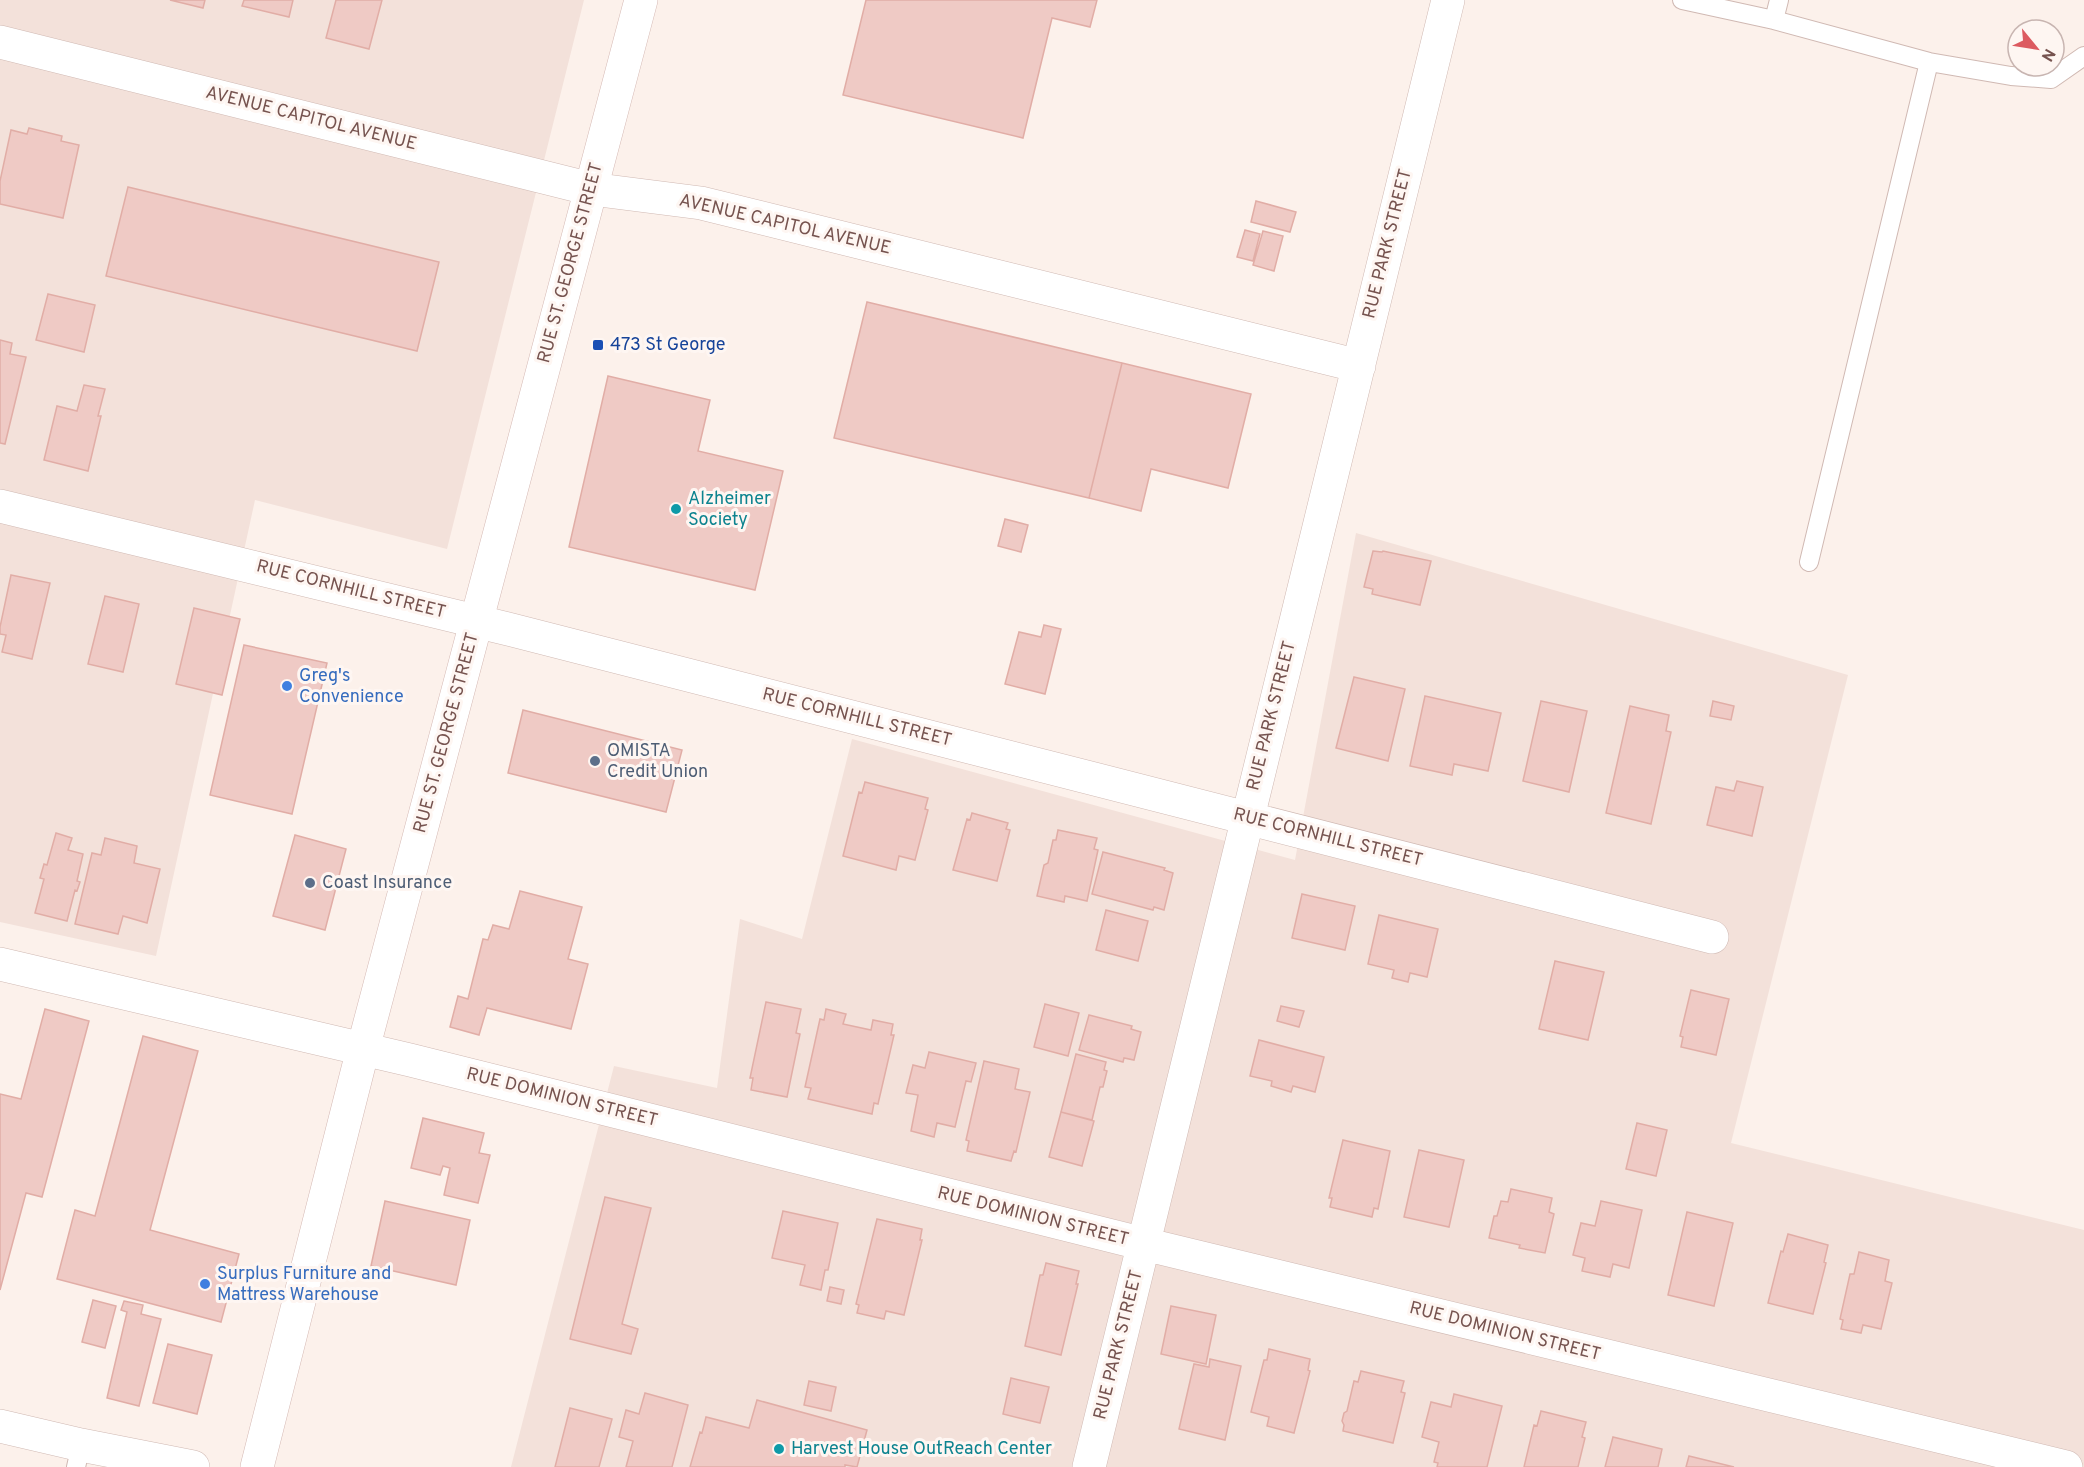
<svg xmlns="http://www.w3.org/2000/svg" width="2084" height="1467" viewBox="0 0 2084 1467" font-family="Overpass,sans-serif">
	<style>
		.residential { fill: #f3e1da }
		.building { fill: #efcac5; stroke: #e1ada6; stroke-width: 1.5 }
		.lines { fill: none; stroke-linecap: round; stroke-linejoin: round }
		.service-casing { stroke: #d0b9b3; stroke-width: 20 }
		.minor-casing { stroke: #d0b9b3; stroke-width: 34 }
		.secondary-casing { stroke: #d5b9b4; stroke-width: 34 }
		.service { stroke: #fff; stroke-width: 18 }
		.minor { stroke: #fff; stroke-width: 33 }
		.secondary { stroke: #fff; stroke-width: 33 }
		.transit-dot { fill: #1a4fb4; stroke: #fef6f2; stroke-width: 2 }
		.culture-dot { fill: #0f9aa8; stroke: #fef6f2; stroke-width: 2 }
		.shop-dot { fill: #3f7fe0; stroke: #fef6f2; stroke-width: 2 }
		.service-dot { fill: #5c6f8a; stroke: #fef6f2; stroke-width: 2 }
		.labels { text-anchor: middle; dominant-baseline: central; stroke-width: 6; stroke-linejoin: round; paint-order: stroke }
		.street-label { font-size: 18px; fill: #76534f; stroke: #fef6f2 }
		.transit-label { font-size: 18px; fill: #164399; stroke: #fef6f2; text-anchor: start }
		.culture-label { font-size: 18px; fill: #0d838f; stroke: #fef6f2; text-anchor: start }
		.shop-label { font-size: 18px; fill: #366cbe; stroke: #fef6f2; text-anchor: start }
		.service-label { font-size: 18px; fill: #4e5e75; stroke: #fef6f2; text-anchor: start }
	</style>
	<rect width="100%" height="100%" fill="#fcf1eb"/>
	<!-- residential -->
	<path class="residential" d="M0,0H584L447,549L255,500L156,956L0,922Z
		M1356,533L1848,675L1731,1143L2084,1230V1467H511L614,1066L717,1088L740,919L802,939L852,739L1295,860Z"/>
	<!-- building -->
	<path class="building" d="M170,0H205L203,8Z
		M244,0H293L289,17L242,6Z
		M336,0H382L369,49L326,38Z
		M866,0H1097L1090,27L1052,18L1023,138L843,95Z
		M29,128L62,136L61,141L79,145L63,218L0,204V181L11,130L27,134Z
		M128,187L439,262L417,351L106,276Z
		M1256,201L1296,212L1290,232L1251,222Z
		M1245,230L1260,234L1253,261L1237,257Z
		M1263,231L1283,236L1274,271L1253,265Z
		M48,294L95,305L84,352L36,340Z
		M867,302L1122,363L1089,498L834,438Z
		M0,340L12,343L10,354L26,357L5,444L0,443Z
		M1122,363L1251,394L1228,488L1151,469L1141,511L1089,498Z
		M608,376L710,400L698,451L783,471L755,590L569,547Z
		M84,385L105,389L98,416H101L88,471L44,460L57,406L77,411Z
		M1005,519L1028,525L1021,552L998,546Z
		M1373,551L1382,552L1383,551L1431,561L1420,605L1372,594L1373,589L1364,587Z
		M11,575L50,583L32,659L2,652L6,635L0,634V627Z
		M105,596L139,604L123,672L88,664Z
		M194,608L240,619L222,695L176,684Z
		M1044,625L1061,629L1045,694L1005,684L1019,632L1041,637Z
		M244,645L327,663L292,814L210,795Z
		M1354,677L1405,689L1388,761L1336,748Z
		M1425,696L1501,713L1488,771L1454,764L1452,775L1410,766Z
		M1541,701L1587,711L1569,792L1523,781Z
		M1713,701L1734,706L1731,720L1710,716Z
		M1630,706L1669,715L1666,731L1671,732L1651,824L1606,813Z
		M523,710L682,750L666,812L508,773Z
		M1737,781L1763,787L1752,836L1707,825L1716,787L1734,791Z
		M865,782L928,798L925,809L928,810L915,860L899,856L896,870L843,856L859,792L862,793Z
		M972,813L1008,823L1006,829L1010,830L997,881L953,870L967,819L970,820Z
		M1058,830L1097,838L1094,849L1098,850L1087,901L1065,896L1064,902L1037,896L1044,865L1048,863L1053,840H1056Z
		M56,833L72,838L68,850L83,854L77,881L80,882L77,891L75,890L67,921L35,913L44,879L40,878L44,864L47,865Z
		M295,835L346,849L325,930L273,916Z
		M105,838L137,846L134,863L160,869L147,923L123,916L118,934L75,924L92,853L101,855Z
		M1103,852L1165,868L1164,870L1173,873L1164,910L1154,907L1153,910L1092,894Z
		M520,891L582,907L568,959L588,964L571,1029L487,1008L479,1035L450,1027L458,996L468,999L483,939L488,940L493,925L509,929Z
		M1302,894L1355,906L1345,950L1292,938Z
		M1106,910L1148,921L1138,961L1096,950Z
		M1379,915L1438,929L1427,977L1410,973L1408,982L1392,978L1394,970L1368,964Z
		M1555,961L1604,972L1588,1040L1539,1029Z
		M1691,990L1729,999L1716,1055L1681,1047L1683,1037L1680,1036Z
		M766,1002L801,1009L796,1033L800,1034L787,1097L751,1090L753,1078H750Z
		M1045,1004L1079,1013L1068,1056L1034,1047Z
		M1281,1006L1304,1011L1299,1027L1277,1021Z
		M45,1009L89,1021L42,1197L26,1193L0,1290V1094L21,1099Z
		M826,1009L846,1014L843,1024L871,1030L873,1020L893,1024L891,1035H894L878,1104L874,1103L872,1114L808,1099L811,1088L805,1087L820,1019L824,1020Z
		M1089,1015L1132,1026L1131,1029L1141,1032L1134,1060L1124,1058L1123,1062L1079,1050Z
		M143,1036L198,1051L150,1230L239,1254L221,1322L57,1279L75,1210L95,1216Z
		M1259,1040L1324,1057L1315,1092L1293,1086L1291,1092L1271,1086L1272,1081L1250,1076Z
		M929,1052L976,1063L971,1082L966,1081L955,1127L937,1123L934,1137L911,1131L918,1095L906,1093L913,1065L925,1068Z
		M1076,1054L1106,1062L1104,1070L1107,1071L1103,1087H1100L1092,1120L1061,1112Z
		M984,1061L1019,1069L1015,1089L1030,1092L1016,1152L1014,1151L1011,1161L967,1151L969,1141L966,1140Z
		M1061,1112L1094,1121L1082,1166L1049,1157Z
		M423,1118L484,1133L479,1153L490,1155L478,1203L444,1195L450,1168L443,1166L440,1175L411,1168Z
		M1637,1123L1667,1130L1656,1176L1626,1169Z
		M1343,1140L1390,1151L1378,1209L1374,1208L1372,1217L1330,1207L1332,1198H1329Z
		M1419,1150L1464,1160L1449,1227L1404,1217Z
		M1511,1189L1552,1198L1549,1212L1554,1214L1545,1253L1519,1248L1520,1245L1489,1238L1494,1216H1497L1501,1201L1508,1202Z
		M605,1197L651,1208L622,1324L638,1329L631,1354L570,1339Z
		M385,1201L470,1220L456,1285L371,1266Z
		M1601,1201L1642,1210L1629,1268L1613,1264L1610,1277L1582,1271L1585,1258L1573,1255L1581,1223L1595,1226Z
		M783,1211L838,1223L828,1270H825L821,1290L800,1285L805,1265L772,1258Z
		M1687,1212L1733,1223L1714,1306L1668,1295Z
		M877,1219L922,1229L920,1240H922L904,1315L886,1311L884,1319L857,1313L859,1305L856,1304Z
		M1788,1234L1828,1245L1824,1262L1826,1263L1813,1314L1768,1303L1781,1251L1783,1252Z
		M1859,1252L1889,1260L1885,1281L1892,1283L1881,1329L1863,1325L1861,1333L1841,1329L1843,1320L1840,1319L1850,1274H1854Z
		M1046,1263L1079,1271L1076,1284H1078L1061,1355L1025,1346L1040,1275H1043Z
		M830,1287L844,1290L841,1304L827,1301Z
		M93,1300L116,1306L105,1348L82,1342Z
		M124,1301L143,1305L141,1314L161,1319L139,1406L107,1398L127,1312L121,1310Z
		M1171,1306L1216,1315L1206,1364L1161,1354Z
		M168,1344L212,1355L197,1414L153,1403Z
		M1269,1349L1310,1359L1308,1370L1310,1371L1294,1433L1267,1426L1269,1417L1251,1412L1264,1360H1267Z
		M1210,1359L1241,1366L1225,1440L1179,1429L1194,1364L1209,1367Z
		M1361,1371L1404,1381L1401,1392L1405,1393L1393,1443L1343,1431L1344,1425L1342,1421L1344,1413L1347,1411L1354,1381L1358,1382Z
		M1011,1378L1049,1387L1040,1423L1003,1414Z
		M809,1381L836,1387L831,1411L804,1405Z
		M645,1393L688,1405L672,1467H626L633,1441L619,1437L626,1410L639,1414Z
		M1454,1394L1502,1406L1487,1467H1437L1438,1463L1434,1462L1439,1442L1422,1437L1431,1402L1451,1407Z
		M757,1400L867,1430L857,1467L845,1465V1467H690L700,1432L702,1433L706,1417L749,1428Z
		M570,1408L612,1419L599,1467H555Z
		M1541,1411L1586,1422L1582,1437L1585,1438L1578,1467H1524L1534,1425L1537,1426Z
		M1613,1437L1662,1449L1658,1467H1605Z
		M1689,1456L1734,1467H1686Z"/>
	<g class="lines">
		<defs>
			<path id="service" d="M1682,0L1774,20L1929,62L2011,76L2051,79L2084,56
				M1774,20L1779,0
				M1809,562L1929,62
				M76,1467L81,1445"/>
			<path id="minor" d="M0,42L591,189L701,203L1359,366
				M0,506L512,630L1712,937
				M0,964L410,1060L1144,1244L2066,1467
				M0,1426L81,1445L193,1467
				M1089,1467L1448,0"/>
			<path id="secondary" d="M257,1467L363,1049L641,0"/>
		</defs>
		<!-- service casing -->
		<use href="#service" class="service-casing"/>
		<!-- minor casing -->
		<use href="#minor" class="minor-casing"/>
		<!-- secondary casing -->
		<use href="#secondary" class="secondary-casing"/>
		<!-- service -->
		<use href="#service" class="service"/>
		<!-- minor -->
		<use href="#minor" class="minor"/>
		<!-- secondary -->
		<use href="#secondary" class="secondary"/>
	</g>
	<!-- markers -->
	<rect class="transit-dot" x="592" y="339" width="12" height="12" rx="3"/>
	<g class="culture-dot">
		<circle cx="676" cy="509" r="6"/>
		<circle cx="779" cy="1449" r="6"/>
	</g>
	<g class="shop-dot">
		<circle cx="287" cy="686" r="6"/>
		<circle cx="205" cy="1284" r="6"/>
	</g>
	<g class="service-dot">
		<circle cx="595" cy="761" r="6"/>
		<circle cx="310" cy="883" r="6"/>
	</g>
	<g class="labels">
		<!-- street labels -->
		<g class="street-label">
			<text transform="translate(311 119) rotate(14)">AVENUE CAPITOL AVENUE</text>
			<text transform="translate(785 225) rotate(13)">AVENUE CAPITOL AVENUE</text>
			<text transform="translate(1388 244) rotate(-76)">RUE PARK STREET</text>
			<text transform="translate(571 263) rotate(-75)">RUE ST. GEORGE STREET</text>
			<text transform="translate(351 590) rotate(14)">RUE CORNHILL STREET</text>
			<text transform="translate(1272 716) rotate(-76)">RUE PARK STREET</text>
			<text transform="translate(857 718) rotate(14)">RUE CORNHILL STREET</text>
			<text transform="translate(447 733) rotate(-75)">RUE ST. GEORGE STREET</text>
			<text transform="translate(1328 838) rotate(14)">RUE CORNHILL STREET</text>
			<text transform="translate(562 1098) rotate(14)">RUE DOMINION STREET</text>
			<text transform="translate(1033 1217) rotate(14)">RUE DOMINION STREET</text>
			<text transform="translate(1505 1332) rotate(14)">RUE DOMINION STREET</text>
			<text transform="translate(1119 1345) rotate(-76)">RUE PARK STREET</text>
		</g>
		<!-- transit labels -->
		<g class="transit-label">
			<text x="610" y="345">473 St George</text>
		</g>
		<!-- culture labels -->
		<g class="culture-label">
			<text x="688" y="499">Alzheimer<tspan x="688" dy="21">Society</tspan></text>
			<text x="791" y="1449">Harvest House OutReach Center</text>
		</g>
		<!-- shop labels -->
		<g class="shop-label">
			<text x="299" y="676">Greg's<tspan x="299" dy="21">Convenience</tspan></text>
			<text x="217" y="1274">Surplus Furniture and<tspan x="217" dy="21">Mattress Warehouse</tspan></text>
		</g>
		<!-- service labels -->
		<g class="service-label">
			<text x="607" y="751">OMISTA<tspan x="607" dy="21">Credit Union</tspan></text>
			<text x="322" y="883">Coast Insurance</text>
		</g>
	</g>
	<!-- north arrow -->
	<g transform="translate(2036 48) rotate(120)"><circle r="28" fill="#fef6f2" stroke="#c8b5b1" stroke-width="1.5"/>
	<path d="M0-4.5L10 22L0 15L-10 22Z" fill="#dc5a60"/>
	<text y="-9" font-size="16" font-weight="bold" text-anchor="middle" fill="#76534f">N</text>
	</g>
</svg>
